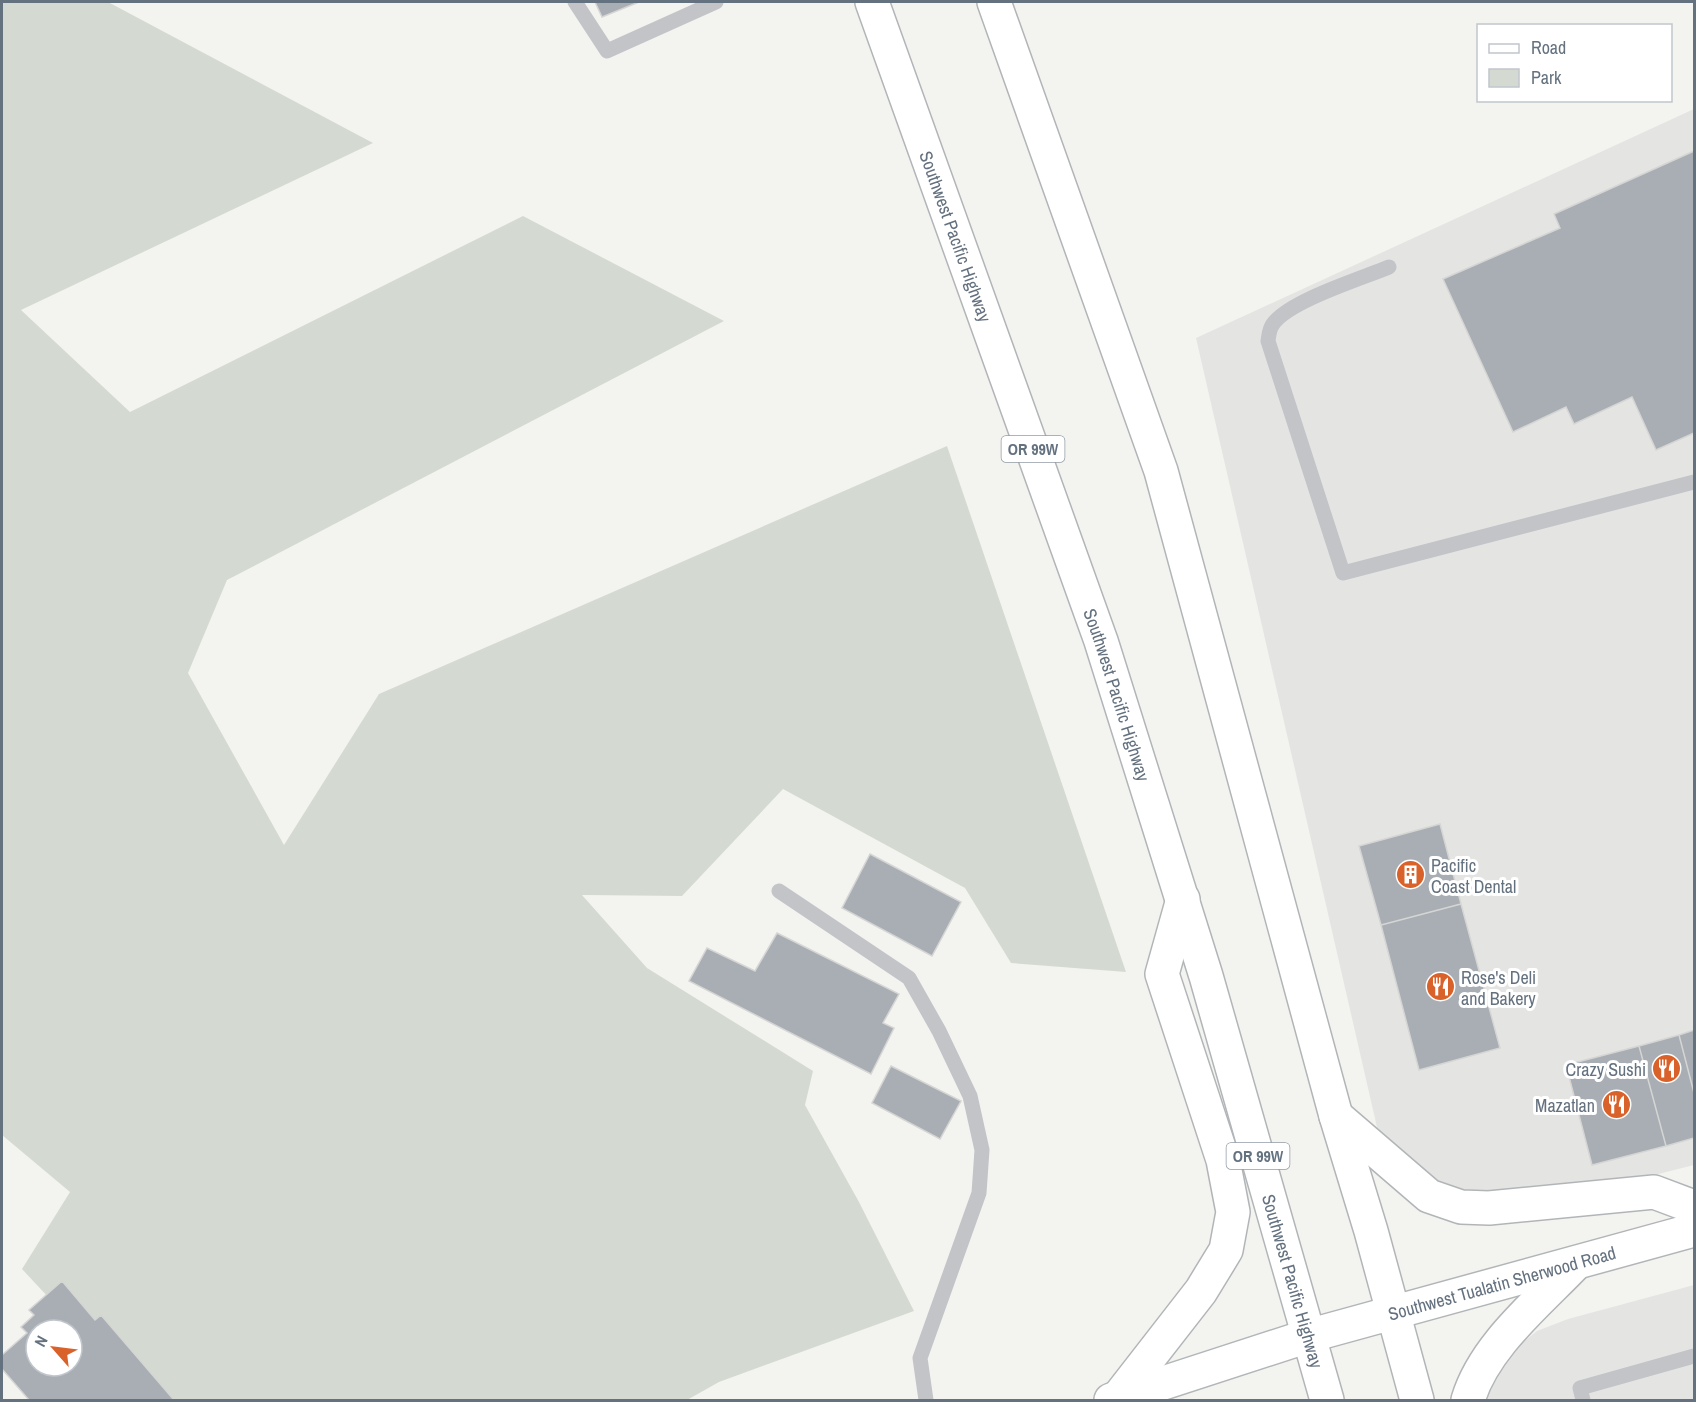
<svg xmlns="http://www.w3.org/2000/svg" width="1696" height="1402" viewBox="0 0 1696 1402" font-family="'Archivo Narrow',sans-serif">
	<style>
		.built { fill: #e4e5e3 }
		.green { fill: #d4dad1 }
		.building { fill: #a8aeb4; stroke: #d5d5d3; stroke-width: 1.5; fill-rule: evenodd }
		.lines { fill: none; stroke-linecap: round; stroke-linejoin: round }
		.primary-casing { stroke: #b2b6b9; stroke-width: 36 }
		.trunk-casing { stroke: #b2b5b8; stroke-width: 36 }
		.service { stroke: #c2c4c8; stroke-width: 15 }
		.primary { stroke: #fff; stroke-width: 33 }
		.trunk { stroke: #fff; stroke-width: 33 }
		.labels { text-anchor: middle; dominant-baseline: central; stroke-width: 6; stroke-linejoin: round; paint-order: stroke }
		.shield { fill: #fff; stroke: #929ca5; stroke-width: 1.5 }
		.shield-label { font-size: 16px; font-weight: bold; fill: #64717f }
		.street-label { font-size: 18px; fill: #64717f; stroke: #fff }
		.poi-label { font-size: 18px; fill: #64717f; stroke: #fff; text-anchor: start }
	</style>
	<rect width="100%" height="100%" fill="#f3f4f0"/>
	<!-- built -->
	<path class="built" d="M1694,109V1165L1477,1220L1379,1136L1196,338Z
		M1694,1285V1400H1485L1491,1381L1508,1354L1537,1331L1568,1319Z"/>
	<!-- green -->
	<path class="green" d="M2,2H108L373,143L21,310L130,412L523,216L724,321L227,580L188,673L284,845L379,694L947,446L1126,972L1011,963L965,888L783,789L682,896L582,895L647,968L813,1071L805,1105L859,1202L914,1311L719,1382L687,1400H144L22,1269L70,1192L2,1135Z"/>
	<!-- building -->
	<path class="building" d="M595,2H639L602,17Z
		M1694,151V433L1656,450L1632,397L1574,424L1566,407L1513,432L1443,279L1560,228L1554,214Z
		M1440,824L1461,904L1381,925L1359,846Z
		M870,854L961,902L932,956L842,908Z
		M1461,904L1500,1048L1419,1070L1381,925Z
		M777,933L899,994L883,1023L894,1028L871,1074L689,981L707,948L755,971Z
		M1694,1030V1093L1679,1035Z
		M1679,1035L1694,1093V1138L1666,1146L1639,1046Z
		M1639,1046L1666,1146L1592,1165L1566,1065Z
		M891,1066L961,1101L940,1139L872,1103Z
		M62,1281L95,1320L101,1315L174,1400H29L2,1369V1355L27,1333L21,1327L34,1315L29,1310ZM36,1330H72V1366H36Z"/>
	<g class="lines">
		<defs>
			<path id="primary" d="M1111,1400L1308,1336"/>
			<g id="trunk">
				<path id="s1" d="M872,2L1101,641L1206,976L1327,1400"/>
				<path d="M994,2L1161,471L1336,1116L1371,1231L1417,1400"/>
				<path d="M1336,1116L1429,1196L1461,1207L1489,1208L1654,1192L1694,1207"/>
				<path id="s2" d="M1308,1336L1694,1230"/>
				<path d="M1117,1399L1201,1291L1226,1250L1233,1212L1223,1160L1162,974L1183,899"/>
				<path d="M1468,1400C1484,1346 1538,1303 1576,1263"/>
			</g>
		</defs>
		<!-- primary casing -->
		<use href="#primary" class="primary-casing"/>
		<!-- trunk casing -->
		<use href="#trunk" class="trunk-casing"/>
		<!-- service -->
		<path class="service" d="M575,2L607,51L716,2
			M1389,267C1360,279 1289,301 1273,324C1269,329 1269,335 1268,341L1343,573L1694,482
			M779,891L909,978L939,1031L970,1096L982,1150L979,1193L920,1358L926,1400
			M1583,1400L1580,1388L1694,1356"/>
		<!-- primary -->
		<use href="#primary" class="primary"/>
		<!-- trunk -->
		<use href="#trunk" class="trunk"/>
	</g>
	<!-- icons -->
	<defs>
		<symbol id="building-disc" viewBox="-11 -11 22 22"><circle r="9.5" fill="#d9612a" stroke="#fff"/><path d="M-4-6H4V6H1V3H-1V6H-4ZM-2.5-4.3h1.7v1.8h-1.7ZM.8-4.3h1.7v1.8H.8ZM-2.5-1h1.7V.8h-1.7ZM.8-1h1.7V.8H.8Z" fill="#fff"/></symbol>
		<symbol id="restaurant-disc" viewBox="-11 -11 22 22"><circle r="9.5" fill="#d9612a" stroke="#fff"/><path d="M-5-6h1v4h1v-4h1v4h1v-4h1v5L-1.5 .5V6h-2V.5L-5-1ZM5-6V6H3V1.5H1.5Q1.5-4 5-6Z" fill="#fff"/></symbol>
	</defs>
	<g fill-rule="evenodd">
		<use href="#building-disc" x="1394" y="858" width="33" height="33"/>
		<use href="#restaurant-disc" x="1424" y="970" width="33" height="33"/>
		<use href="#restaurant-disc" x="1650" y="1052" width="33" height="33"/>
		<use href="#restaurant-disc" x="1600" y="1088" width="33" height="33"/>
	</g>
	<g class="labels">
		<!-- shield labels -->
		<g class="shield">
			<rect x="1001.5" y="436" width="63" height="26" rx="4.5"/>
			<rect x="1226.5" y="1143" width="63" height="26" rx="4.5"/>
		</g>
		<g class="shield-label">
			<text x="1033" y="449">OR 99W</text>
			<text x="1258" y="1156">OR 99W</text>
		</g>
		<!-- street labels -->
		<g class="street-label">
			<text stroke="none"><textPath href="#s1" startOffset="249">Southwest Pacific Highway</textPath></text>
			<text stroke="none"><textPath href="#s1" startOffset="735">Southwest Pacific Highway</textPath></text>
			<text stroke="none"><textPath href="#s1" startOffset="1347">Southwest Pacific Highway</textPath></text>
			<text stroke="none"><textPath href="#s2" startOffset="201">Southwest Tualatin Sherwood Road</textPath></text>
		</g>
		<!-- poi labels -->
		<g class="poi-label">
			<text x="1431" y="865">Pacific<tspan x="1431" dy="21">Coast Dental</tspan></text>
			<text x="1461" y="977">Rose's Deli<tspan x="1461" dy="21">and Bakery</tspan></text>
			<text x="1646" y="1069" text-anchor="end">Crazy Sushi</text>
			<text x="1595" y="1105" text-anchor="end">Mazatlan</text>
		</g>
	</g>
	<!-- border -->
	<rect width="1696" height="1402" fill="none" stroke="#64717f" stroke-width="6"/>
	<!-- legend -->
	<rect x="1477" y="24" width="195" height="78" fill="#ffffff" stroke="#c1c6cc" stroke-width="1.5"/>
	<rect x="1489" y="44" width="30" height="9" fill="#ffffff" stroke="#c1c6cc" stroke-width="1.5"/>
	<text x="1531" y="54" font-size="18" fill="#64717f">Road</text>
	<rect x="1489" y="69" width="30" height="18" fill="#d4dad1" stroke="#c1c6cc" stroke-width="1.5"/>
	<text x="1531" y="84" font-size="18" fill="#64717f">Park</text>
	<!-- north arrow -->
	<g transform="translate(54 1348) rotate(298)"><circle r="28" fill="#ffffff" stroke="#c1c6cc" stroke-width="1.5"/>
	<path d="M0-4.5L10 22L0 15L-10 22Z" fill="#d9612a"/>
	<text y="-9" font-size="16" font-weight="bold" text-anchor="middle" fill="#64717f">N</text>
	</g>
</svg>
